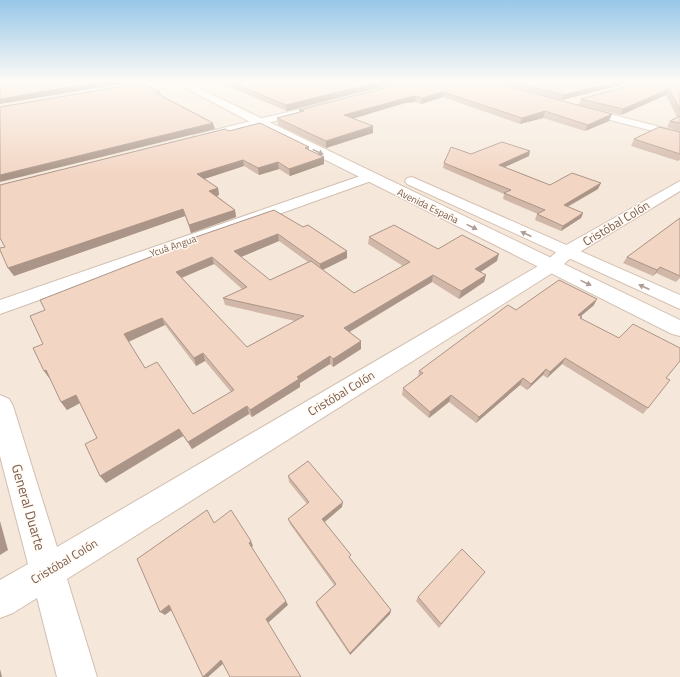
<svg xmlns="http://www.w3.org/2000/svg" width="680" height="677" viewBox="0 0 680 677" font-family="'Titillium Web',sans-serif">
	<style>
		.residential { fill: #f5e8da }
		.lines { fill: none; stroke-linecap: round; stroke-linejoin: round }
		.street-casing { stroke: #d1beb0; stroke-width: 2 }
		.secondary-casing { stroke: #d6c0b0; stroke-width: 2 }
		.street { fill: #fff; fill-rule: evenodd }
		.secondary { fill: #fff; fill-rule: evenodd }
		.wall { fill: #d1b7a8; fill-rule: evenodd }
		.shaded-wall { fill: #aa9588 }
		.building { fill: #f3d5c3; stroke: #aa9588; fill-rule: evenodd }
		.oneway { fill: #af9d94 }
		.labels { text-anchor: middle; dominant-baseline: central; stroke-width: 3; stroke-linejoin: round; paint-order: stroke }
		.far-street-label { font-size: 10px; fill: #7a5c4d; stroke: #fffaf3 }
		.street-label { font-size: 12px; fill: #7a5c4d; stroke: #fffaf3 }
		.near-street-label { font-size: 14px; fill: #7a5c4d; stroke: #fffaf3 }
	</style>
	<rect width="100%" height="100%" fill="#fdf6ec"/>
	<!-- residential -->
	<path class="residential" d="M0,81H680V677H0Z"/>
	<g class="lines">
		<defs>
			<path id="street" d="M147,81H167L163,83L116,92L112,89L116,86Z
				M328,102L333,105L331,107L199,140L193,137L195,135Z
				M582,107L680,132V138L579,112L577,110Z
				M369,173L374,174L376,177L374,180L0,314V300Z
				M680,181V191L573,256L557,270L67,579L97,677H57L37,598L13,613L0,618V580L28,564L0,456V395L9,399L13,406L57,547L545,262L561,248Z"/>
			<path id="secondary" d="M173,81H184L680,320V336L672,334L254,124Z
				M412,177L680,295V309L407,184L405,181L407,178Z"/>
		</defs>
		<!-- street casing -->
		<use href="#street" class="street-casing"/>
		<!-- secondary casing -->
		<use href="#secondary" class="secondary-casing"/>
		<!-- street -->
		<use href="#street" class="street"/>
		<!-- secondary -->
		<use href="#secondary" class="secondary"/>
	</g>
	<!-- wall -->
	<path class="wall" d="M216,81H404L287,111Z
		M411,81L612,114L609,121L585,131L543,118L520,124L443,97L421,104L415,102L405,103L353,119L373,133L326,148L278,125L277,118L299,113V110Z
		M488,81H636L562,100Z
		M680,81V131L667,127L670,121L677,117L666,95L621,115L579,105L581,99Z
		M229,131L309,147V150L324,157V164L290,176L279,169L259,175L244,166L204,179L218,188L219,195L217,196L235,210L236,217L191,233L185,216L14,276L8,268L5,247Z
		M680,132V160L678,161L631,146L634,139Z
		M471,154L529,156L505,167L550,185L598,189L568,207L583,213L581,218L561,231L535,220L537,214H538L503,199L504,194L443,168L444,163Z
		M680,218V278L676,282L656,273L653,276L623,263L627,257Z
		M303,227L347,251V258L323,270L354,293L403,266L368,244L369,237L438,249L497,261L480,272L486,275L484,282L459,299L432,282L350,332L361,341V349L333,367L330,364L300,383V387L252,417L249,414L192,449L183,436L106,483L100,476L97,438L80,403L67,410L61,402L50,378L44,371L43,344L45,310L194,240ZM279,241L308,262L270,280L241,257ZM214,264L242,289L223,298L225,305L295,321L247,347L182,278ZM165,325L196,366L205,361L231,392L193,414L145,368L128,342Z
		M594,305L581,316V318L666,378L648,408L643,414L562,364L547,378L543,375L527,390L520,385L476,423L449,402L429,418L402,395L403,388L418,377L419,371L516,310Z
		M288,476L342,507L325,522L351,559L391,610L390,614L350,655L317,606L316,602L334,585L290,524L288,519L307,504L289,482Z
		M485,572L439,628L416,601L418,597Z"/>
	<!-- shaded-wall -->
	<path class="shaded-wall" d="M105,81H132V82L0,104V99Z
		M383,81H404L287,111L286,105Z
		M618,81H636L562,100L564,95Z
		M669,89L666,95L621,115L623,109Z
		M443,92V97L421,104L422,98Z
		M416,96L415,102L405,103L344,121V115L406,98Z
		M545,111L543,118L520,124L522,118Z
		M612,114L609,121L585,131L588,125Z
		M213,123L215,129L0,182V175Z
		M373,126V133L326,148V141Z
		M530,151L529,156L498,170L499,165Z
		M324,157V164L290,176L289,169Z
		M243,160L244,166L198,181L197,174Z
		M278,162L279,169L259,175L258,168Z
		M601,183L598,189L561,210L564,205Z
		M218,188L219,195L211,198L209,191Z
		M183,209L185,216L14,276L8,268Z
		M235,210L236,217L191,233L189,225Z
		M583,213L581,218L561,231L563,226Z
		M278,234L279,241L236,259L234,251Z
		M347,251V258L320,271V264Z
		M499,254L497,261L473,277L475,269Z
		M212,257L214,264L178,279L176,272Z
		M660,267L656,273L653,276L657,270Z
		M433,275L432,282L344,335V328Z
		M486,275L484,282L459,299L461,291Z
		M597,299L594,305L575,321L578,315Z
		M162,318L165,325L128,342L124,334Z
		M361,341V349L333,367V359Z
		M203,353L205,361L196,366L194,358Z
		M330,356V364L300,383V387L252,417L250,410L297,377Z
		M565,358L562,364L547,378L550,372Z
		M546,369L543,375L527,390L531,384Z
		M46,370L52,377L49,378L44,371Z
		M523,378L520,385L476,423L479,417Z
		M76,395L82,402L67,410L61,402Z
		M451,395L449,402L429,418L430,412Z
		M247,406L249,414L192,449L188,442Z
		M179,429L183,436L106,483L100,476Z
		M343,502L342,507L322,524V519Z
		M0,521L8,550L0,555Z
		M251,541L253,546L251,548L249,543Z
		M286,601L288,605L268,623L266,619Z
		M169,605L173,609L165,615L160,612Z
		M391,610L390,614L350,655V653Z
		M221,660L225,662L208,677H203Z
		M0,669L2,677H0Z"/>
	<!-- building -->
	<path class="building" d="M0,81H105L0,99Z
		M228,81H383L286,105Z
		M411,81H487L612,114L588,125L545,111L522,118L443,92L422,98L416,96L406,98L344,115L373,126L326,141L277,118L304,111L299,110Z
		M510,81H618L564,95Z
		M646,81H680V110L669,89L623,109L581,99Z
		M142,83L160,92L156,93L213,123L0,175V107Z
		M680,116V123L670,121Z
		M260,123L309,147L305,148L324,157L289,169L278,162L258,168L243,160L197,174L218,188L209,191L235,210L189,225L183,209L8,268L0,250V248L5,247L0,238V185L225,129L229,131Z
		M659,127L680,132V154L634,139Z
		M502,142L530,151L499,165L550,185L572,173L601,183L564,205L583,213L563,226L537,214L545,210L504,193L511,190L444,163L451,147L471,154Z
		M274,210L303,227L308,225L347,251L320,264L278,234L234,251L270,280L311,261L354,293L410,262L369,237L394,225L438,249L462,235L499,254L475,269L486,275L461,291L433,275L344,328L361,341L333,359L330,356L297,377L299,379L250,410L247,406L188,442L179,429L100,476L85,444L97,438L76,395L61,402L46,370L44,371L33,348L43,344L30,316L45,310L40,300L194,240L193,238ZM212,257L247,287L223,298L304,316L247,347L176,272ZM162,318L194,358L203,353L234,390L193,414L157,362L145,368L124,334Z
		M680,218V276L660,267L657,270L627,257Z
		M559,280L597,299L578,315L582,317L580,318L619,338L633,324L680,348V361L666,378L670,380L648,408L565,358L550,372L546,369L531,384L523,378L479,417L451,395L430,412L403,388L423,373L419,371L508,305L516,310Z
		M308,461L343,502L322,519L351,555L349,557L391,610L350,653L316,602L336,584L288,519L309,502L288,476Z
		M207,510L214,523L231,510L251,541L249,543L286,601L266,619L301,677H230L221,660L203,677L169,605L160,612L137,559Z
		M462,549L485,572L441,624L418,597Z"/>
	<!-- one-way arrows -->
	<defs><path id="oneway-solid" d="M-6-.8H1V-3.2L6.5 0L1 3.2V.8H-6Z"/></defs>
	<g class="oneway">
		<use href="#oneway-solid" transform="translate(318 152) rotate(26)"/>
		<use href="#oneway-solid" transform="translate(472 227) rotate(26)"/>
		<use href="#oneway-solid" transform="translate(526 234) rotate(-155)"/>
		<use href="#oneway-solid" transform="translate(586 283) rotate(26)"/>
		<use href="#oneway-solid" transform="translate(644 287) rotate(-156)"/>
	</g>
	<!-- sky -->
	<linearGradient id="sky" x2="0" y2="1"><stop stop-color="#97c7e8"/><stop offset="0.46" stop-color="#fefbf6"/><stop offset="1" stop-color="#fefbf6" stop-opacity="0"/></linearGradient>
	<rect width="680" height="176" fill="url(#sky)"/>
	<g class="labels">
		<!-- far-street labels -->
		<g class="far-street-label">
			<text transform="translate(428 206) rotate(26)">Avenida España</text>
			<text transform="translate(173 246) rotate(-19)">Ycuá Angua</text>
		</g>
		<!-- street labels -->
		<g class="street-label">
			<text transform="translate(616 223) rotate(-31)">Cristóbal Colón</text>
			<text transform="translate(341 393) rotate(-31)">Cristóbal Colón</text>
			<text transform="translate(64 561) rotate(-31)">Cristóbal Colón</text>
		</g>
		<!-- near-street labels -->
		<g class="near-street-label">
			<text transform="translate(29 507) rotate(74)">General Duarte</text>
		</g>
	</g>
</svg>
